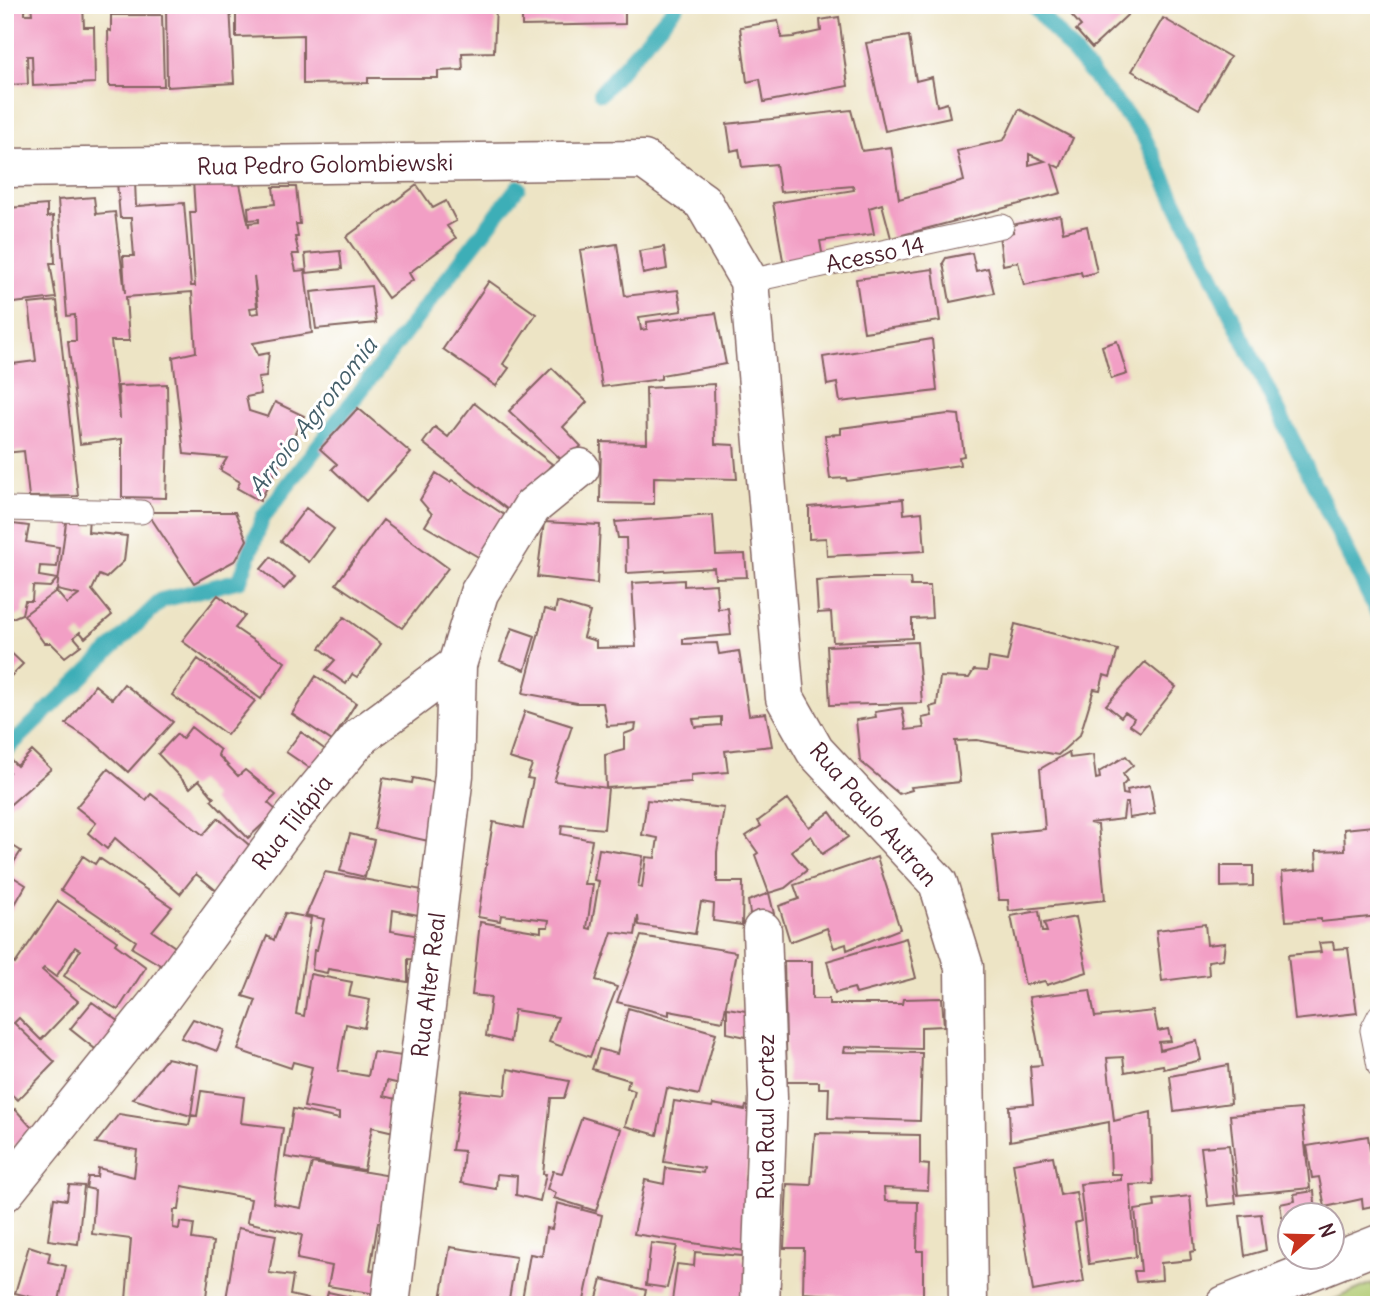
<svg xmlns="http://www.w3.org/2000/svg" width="1384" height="1310" viewBox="0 0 1384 1310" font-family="Delius,sans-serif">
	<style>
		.green { fill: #b0ca71; stroke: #7d744e; stroke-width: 2 }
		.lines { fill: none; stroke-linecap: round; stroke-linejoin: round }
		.stream { stroke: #3daeb7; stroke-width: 16 }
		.building { fill: #f29fc5; fill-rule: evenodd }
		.service-casing { stroke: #836461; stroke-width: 25 }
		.minor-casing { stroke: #836461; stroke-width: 41 }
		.service { stroke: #fff; stroke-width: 23 }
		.minor { stroke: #fff; stroke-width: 38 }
		.labels { text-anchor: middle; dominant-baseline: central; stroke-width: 6; stroke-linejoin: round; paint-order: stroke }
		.street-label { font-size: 23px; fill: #4a1f2b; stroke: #fff }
		.water-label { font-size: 24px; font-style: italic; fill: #445f6a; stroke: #fff }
	</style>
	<rect width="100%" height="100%" fill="#fff"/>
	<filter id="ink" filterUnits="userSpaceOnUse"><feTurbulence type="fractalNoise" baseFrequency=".0143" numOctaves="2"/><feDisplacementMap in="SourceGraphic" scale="14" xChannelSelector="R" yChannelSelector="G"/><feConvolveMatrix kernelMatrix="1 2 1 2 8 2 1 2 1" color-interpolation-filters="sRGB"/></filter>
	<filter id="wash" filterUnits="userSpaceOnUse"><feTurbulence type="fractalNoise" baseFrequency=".00686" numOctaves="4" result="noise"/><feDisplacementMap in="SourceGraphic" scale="28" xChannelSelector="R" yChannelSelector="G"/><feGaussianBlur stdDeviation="1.57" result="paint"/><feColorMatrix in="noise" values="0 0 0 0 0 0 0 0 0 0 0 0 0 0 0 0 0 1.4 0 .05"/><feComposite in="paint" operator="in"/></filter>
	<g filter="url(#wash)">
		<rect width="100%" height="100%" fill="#ede4c5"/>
		<!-- green -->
		<path class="green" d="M1372,1283L1379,1305H1322Z"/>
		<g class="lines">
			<!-- stream -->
			<path class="stream" d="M1033,5L1142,133L1379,616
				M601,93L677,5
				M5,751L162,600L240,580L263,517L518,187"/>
		</g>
		<g id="blocks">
			<!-- building -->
			<path class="building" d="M5,5H25V14H32L31,5H83L84,27H94L95,83L33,86L32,56H27L28,84L9,85V99H5Z
				M166,5H230L234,83L167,87Z
				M236,5H496L494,52L462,53L463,70L438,71V78H368V83L303,84V35L236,37Z
				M522,5H625V24L522,26Z
				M1075,5H1138L1092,48L1076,30L1081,26L1068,11Z
				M111,15H162L164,86H109L108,30L111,31Z
				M839,17L848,86L764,102L760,79L747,82L740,27L778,21L782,38L793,37L821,31L820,20Z
				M1163,18L1230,57L1199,109L1132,71Z
				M909,36L916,81L932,77L937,106L947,103L950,117L885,131L866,43Z
				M1019,109L1073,138L1060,168L1052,164L1061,193L891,238L882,204L869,208L874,234L820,241L823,258L784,266L773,203L854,190L853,186L780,192L776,164L742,167L739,149L731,151L727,124L851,110L862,151L891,147L899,199L964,181L957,151L1004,140ZM1029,154L1045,161L1029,165Z
				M239,179L249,227V223L259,222V219L249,220L248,207L275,204L273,187H296L300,224H296L298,237H295L299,254H292L296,271L305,270L312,333L253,343L258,355L269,353L266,377L258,378L261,394L246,397L249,411L268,417L275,402L304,416L260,501L237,488L240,482L220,470L227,458L184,454L173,357L196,352L192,292L126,297L129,341H111L120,419L118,386L167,384L168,439L166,498L122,497V439L80,444L68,341H76L75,315L67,316L58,200L94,197L96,214L115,212L125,293L123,256H134L131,218H120L117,182L135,181L136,206L184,203L191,286H195L190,212H195L193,180ZM254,276L259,313L251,314L250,308L257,307Z
				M417,185L433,208L446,201L456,221L447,226L456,238L409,273L413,280L388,298L346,237Z
				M47,205V217L53,216L55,263H50L56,298L5,304L8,208Z
				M1060,215L1063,232L1087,226L1097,272L1082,276L1081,272L1024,285L1018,262L1003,265L999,235L1014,232L1012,225Z
				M617,244L625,296L678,290L682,311L639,317L641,330L647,329V322L716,313L726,364L661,375V379L602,387L580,250Z
				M664,247L667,269L643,274L639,251Z
				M340,251L342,269L307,273L305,254Z
				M972,253L976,271L988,268L994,293L950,302L943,263L946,258Z
				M933,269L940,321L864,332L856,279Z
				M489,281L536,314L503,364L509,368L496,386L443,349Z
				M371,286L376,323L316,329L311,292Z
				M57,301L78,496L29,497L24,451L5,453V365L36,361L29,304Z
				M932,339L937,391L840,402L837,383L827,385L823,357Z
				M1117,341L1127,374L1111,379L1102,346Z
				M552,368L587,402L563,427L581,446L565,463L509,411Z
				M714,384L715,444L734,445L737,479L654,477V504L600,503L601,442L647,443L646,388Z
				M474,403L552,464L512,513L423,443L435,427L448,437Z
				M358,408L411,453L366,501L332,469L337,464L320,449Z
				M948,414L959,415L964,456L959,457L960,465L847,481L846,478L830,479L825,435L841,434V428Z
				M436,473L450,482L452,480L506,516L480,558L425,526L432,514L420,500Z
				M903,499L904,514L922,512L925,551L827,556L826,538L809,539V507Z
				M306,508L334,529L309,562L281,541Z
				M147,512H235L247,540L236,560L194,583Z
				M67,515L89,516L88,532L127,536L124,561L106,578L99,575L92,590L112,615L85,638L80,632L74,637L81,645L65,657L51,643H44L24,615L56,591L67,604L79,595L57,590Z
				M713,515L716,555L745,554L747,577L715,578L714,568L627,573L626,538H618L615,522Z
				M383,520L448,568L402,628L336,584Z
				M544,522L600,525L597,584L537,577Z
				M5,523L29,526L26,542L59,547L57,567L40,566L39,576L57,579L50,587L33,586L32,601H25L22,614L5,621Z
				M271,557L295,577L284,589L261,569Z
				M867,578H910L911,586H930L932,618L912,619V638L833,642L831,612L818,613L816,581Z
				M684,580V586L716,584L718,609L728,608L731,635L683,639V644L717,643L719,654L739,651L749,715L766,713L772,746L725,751L728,772L691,775V782L606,788L605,755L624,750V734L635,730L636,724L607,726L603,703H577L523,693L545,609L555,612L557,602L590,612L583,637L596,641V648L636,647L632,583ZM721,717V725L695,727L693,719Z
				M218,595L245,616L235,628L285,662L261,699L182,641Z
				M344,617L381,644L357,677L352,674L346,684L326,670L335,660L320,648Z
				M1015,624L1118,650L1110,677L1104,675L1100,690L1094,689L1080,735L1058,755L977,740L955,741L960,782L911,787L912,790L899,794L860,761L856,720L876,717L875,712L902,708L906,730L924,728L922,718L932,716L930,707L937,705L940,677L969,678L974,670L987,671L989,658L1007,661Z
				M512,628L535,636L525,670L500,661Z
				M917,642L922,703L830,705L827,646Z
				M5,647L23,664L5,682Z
				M198,659L255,701L227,735L172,695Z
				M1145,662L1176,687L1140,732L1130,725L1134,718L1125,712L1121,717L1106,705Z
				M316,676L356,703L332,741L292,714Z
				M124,684L173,722L128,772L94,742L66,724L95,685L112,699Z
				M525,711L572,726L554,781L608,788L604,829L562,825L561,834L592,840L584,884H593L587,928L591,929L599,881L594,880L599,849L643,856L638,887L642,888L646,857L655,858L658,838L642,835L647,800L724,808L717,852V882H743L742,925L713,921L714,904L701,902L695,934L639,925L638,916L635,935L612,932L596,980L617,987L590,1057L549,1042L558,1017L514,1010L510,1042L486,1036L491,997L472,995L480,922L541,932V927H548L549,920L501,915L500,921L478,917L493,822L523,828L533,779L527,778L532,765L509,758Z
				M191,727L220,750L218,755L238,776L245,770L276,795L268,803L277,811L248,838L211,800L214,798L199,780L190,788L158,754L177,734L182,739Z
				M301,732L331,754L317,773L286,752Z
				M32,751L51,769L5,809V776L9,772L5,769V758L7,756L17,766Z
				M1069,752L1070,758L1093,755L1096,779L1100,778L1099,772L1126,756L1133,765L1123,774L1127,781L1122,786L1123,794L1128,795L1127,790L1150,785L1155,814L1129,818L1128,803H1125L1123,819L1089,823L1098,825L1105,900L1009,911L1008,900H999L992,834L1045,829L1040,769Z
				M108,769L146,800L151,794L203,835L218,818L257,852L223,896L196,874L180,894L115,838L107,849L88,833L96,823L76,807Z
				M383,778L412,783L413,778L448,785L442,844L374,829Z
				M788,799L809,827L830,812L848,837L822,854L811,836L791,851L807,870L785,888L769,893L755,855L758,853L746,836L761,826L758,821Z
				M1373,826L1376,848H1379V916L1321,922V919L1286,921L1282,872L1317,869L1316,851L1345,850L1344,829Z
				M350,834L374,840L365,877L340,871Z
				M5,841L21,851L7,873L26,885L5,922Z
				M83,856L95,864L99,858L172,907L152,931L181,951L167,969L132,948L136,941L61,890Z
				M877,857L900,929L847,950L846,944L834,948L827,928L790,942L779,906L799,899L794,885Z
				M1221,866H1253V886L1221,887Z
				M325,872L433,892L428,917L393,910L391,931L425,937L422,960L408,959V982L328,969L327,973L312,970L314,950H317L324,919L306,915Z
				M769,893L775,918L752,926L748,901Z
				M58,901L117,941L115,944L146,967L118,1010L64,976L80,950L75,947L56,977L44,968L42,970L78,1001L41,1040L19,1018L14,1023L55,1062L18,1100L5,1089V957L15,964Z
				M1039,911L1042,932H1047L1044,923L1076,917L1087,972L1047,985L1045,981L1025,985L1011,916Z
				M285,913L311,918L296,1014L304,1016L310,974L352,982L349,996L370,1000L364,1028L346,1024L338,1071L368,1076L373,1052L410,1057L405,1085L387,1081L384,1096L401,1100L394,1132L372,1127L364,1170L285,1157L293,1109L339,1119V1113L304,1107L312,1067L293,1062L291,1068L238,1050L256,1000L243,996L267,936L274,940Z
				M1205,924L1207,945L1225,943L1223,959L1208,961L1209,975L1162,981L1156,930Z
				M641,936L736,952L723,1021L669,1011V1015L617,1002Z
				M906,938L916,978L856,994L854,988L835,993L827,961Z
				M1333,942L1334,949L1348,948L1357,1013L1295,1020L1288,955L1321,952L1319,943Z
				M784,961H812V999H829V1004H902L903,999L942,998L944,1026L921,1027V1049L845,1047L844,1052L922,1053L920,1121L828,1118L829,1088H819V1082H787Z
				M1090,990L1095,1017L1154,1011L1158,1031L1168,1029L1171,1041L1159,1042L1160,1050L1197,1041L1201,1060L1164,1069L1163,1065L1125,1072L1123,1057L1107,1058L1114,1121L1151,1112L1153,1184L1130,1185L1136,1257L1089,1264L1080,1184L1121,1180V1174H1111L1109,1122L1010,1141L1009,1106L1033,1104L1030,1066L1042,1065L1029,997Z
				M92,1002L127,1027L104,1056L70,1029Z
				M628,1008L716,1033L699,1095L667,1088L657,1135L625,1126L635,1091L627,1088L629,1080L592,1069L599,1049L617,1054Z
				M727,1008L746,1011V1037L727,1033Z
				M193,1019L225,1030L217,1051L181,1038Z
				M167,1058L198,1065L191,1115L197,1116L201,1091L244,1097L241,1123L283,1128L273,1203L301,1208L312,1163L397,1177L391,1224L378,1222L370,1270L385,1273L382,1295L328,1286L332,1266L297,1259L302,1235L247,1222L251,1199L182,1186L179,1210H174L173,1228L179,1229L180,1222L194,1224L192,1239L213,1242L205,1305H165L126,1300L131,1239L92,1234L95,1190L86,1188L88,1177H97L98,1168L134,1177L137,1150L96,1143L119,1114L189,1125L191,1116L133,1099Z
				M1228,1065L1231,1103L1174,1111L1170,1076Z
				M508,1069L569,1081L564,1098H551L543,1174H546L540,1201L516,1195L517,1176L497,1174L496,1189L461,1183L464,1151L452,1150L461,1090L505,1095Z
				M674,1101L712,1107L713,1104L745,1110L746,1106L764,1109L752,1139L745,1180L758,1181L751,1252L634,1234L645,1180L664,1184L666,1168L703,1173L704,1168L664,1162Z
				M15,1109L41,1138L24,1155L5,1135V1118Z
				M1301,1109L1310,1188L1238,1195L1230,1115Z
				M582,1117L621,1129L596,1211L554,1198L556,1193L547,1189L553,1171L562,1173Z
				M815,1133L920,1135V1164L929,1165L928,1190L884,1188L885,1201L918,1202L917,1251H923V1299H843L844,1296L803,1293L804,1248H784L787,1184L811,1185Z
				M1368,1136L1372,1163L1379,1161V1180L1376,1181L1378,1205L1363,1208L1362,1199L1325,1207L1319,1177L1312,1178L1307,1146Z
				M1229,1145L1236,1203L1208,1206L1201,1147Z
				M1053,1156L1060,1195L1076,1192L1081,1221L1075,1223L1084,1282L1033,1291L1013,1163Z
				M69,1185L84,1186L78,1244L48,1240L54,1198L67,1200Z
				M1314,1191L1316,1215H1289V1243L1286,1244L1280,1204L1295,1201L1294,1194Z
				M1190,1196L1195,1251L1190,1252L1191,1260L1161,1263L1162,1280L1136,1282L1134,1271H1141L1135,1210L1155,1207L1154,1200Z
				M557,1203L602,1215L583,1305H521L530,1254L542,1256L546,1228L552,1229Z
				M1261,1214L1266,1250L1245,1256L1240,1216Z
				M238,1228L276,1235L269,1273L293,1276L290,1295L325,1303L328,1292L351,1297L349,1305H225Z
				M651,1243L677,1246L667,1288L646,1285Z
				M29,1246L50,1253L48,1262L66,1266L59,1301L55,1300L54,1303L15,1293Z
				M450,1247L516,1257L508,1305H440Z
				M695,1252L742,1256V1261L748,1262L744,1305H595L602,1279L646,1290L644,1298L672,1301L677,1264L694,1266Z"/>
		</g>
	</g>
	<g filter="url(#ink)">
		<use href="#blocks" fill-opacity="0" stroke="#836461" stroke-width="2"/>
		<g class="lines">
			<defs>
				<path id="service" d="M749,281L1002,226
					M5,509L141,512
					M1379,1016L1372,1030L1379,1066"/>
				<path id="minor" d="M5,168L644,160L703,202L749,281L785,698L815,751L938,883L964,967L968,1305
					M5,1192L162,997L293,818L361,736L457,665L479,593L532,507L580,468
					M390,1305L454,775L457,665
					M760,1305L768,1098L762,930
					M1225,1305L1379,1244"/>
			</defs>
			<!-- service casing -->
			<use href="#service" class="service-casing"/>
			<!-- minor casing -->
			<use href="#minor" class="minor-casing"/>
			<!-- service -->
			<use href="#service" class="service"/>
			<!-- minor -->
			<use href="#minor" class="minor"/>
		</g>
	</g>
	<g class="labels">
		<!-- street labels -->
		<g class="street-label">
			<text transform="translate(325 164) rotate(-1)">Rua Pedro Golombiewski</text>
			<text transform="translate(875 254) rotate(-12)">Acesso 14</text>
			<text transform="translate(874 814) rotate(49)">Rua Paulo Autran</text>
			<text transform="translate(292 822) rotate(-52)">Rua Tilápia</text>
			<text transform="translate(428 985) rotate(-83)">Rua Alter Real</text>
			<text transform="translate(765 1117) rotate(-90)">Rua Raul Cortez</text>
		</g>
		<!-- water labels -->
		<g class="water-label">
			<text transform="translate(312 416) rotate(-52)">Arroio Agronomia</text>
		</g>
	</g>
	<!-- margin -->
	<rect width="1384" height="1310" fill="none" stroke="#fff" stroke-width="28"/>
	<!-- north arrow -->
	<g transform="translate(1311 1236) rotate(70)"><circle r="33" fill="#ffffff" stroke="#b7a5aa" stroke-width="2"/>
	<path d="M0-5L12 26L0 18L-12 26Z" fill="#c8321e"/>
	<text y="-10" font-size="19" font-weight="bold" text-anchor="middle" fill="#4a1f2b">N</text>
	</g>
</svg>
